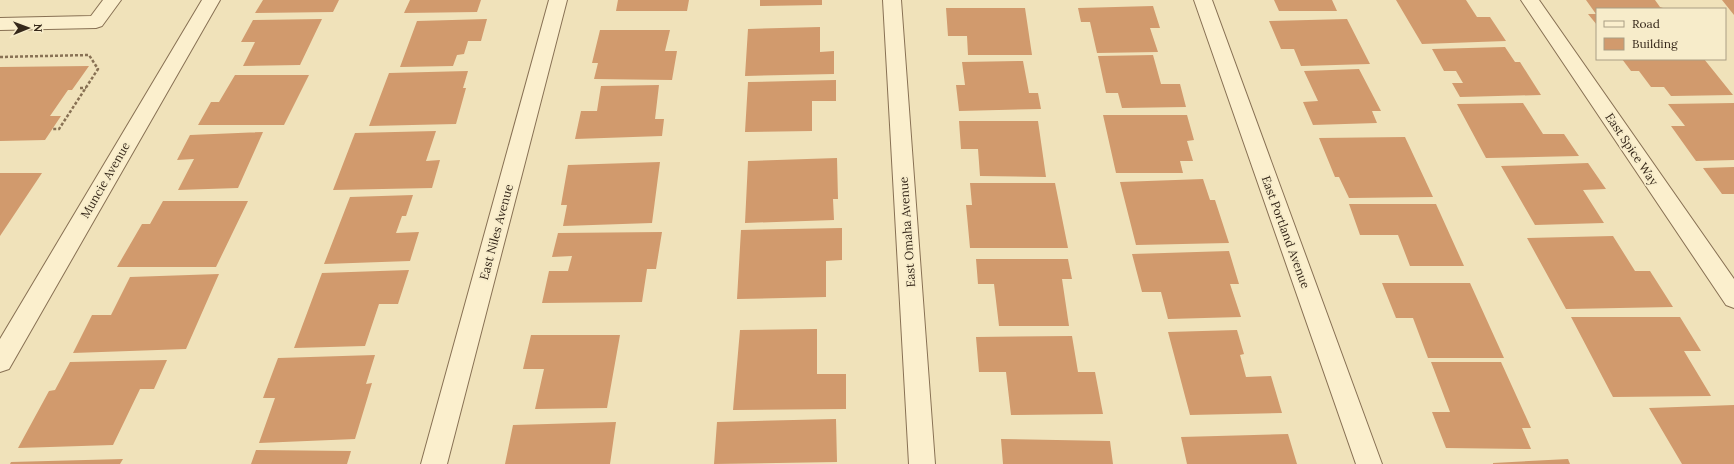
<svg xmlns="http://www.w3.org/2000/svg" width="1734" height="464" viewBox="0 0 1734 464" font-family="Lora,serif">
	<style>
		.building { fill: #d19a6d }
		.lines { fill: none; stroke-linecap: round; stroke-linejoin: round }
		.minor-casing { stroke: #887154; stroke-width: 2 }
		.path { stroke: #887154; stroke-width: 2.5; stroke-dasharray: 3 2; stroke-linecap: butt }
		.minor { fill: #fbefcd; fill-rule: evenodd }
		.labels { text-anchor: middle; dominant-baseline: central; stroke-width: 3.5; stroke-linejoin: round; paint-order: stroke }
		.street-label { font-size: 12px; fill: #36281a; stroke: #f7ecca }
	</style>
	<rect width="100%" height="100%" fill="#f0e2ba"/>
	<!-- building -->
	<path class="building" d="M263,0H339L333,12L255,13Z
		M410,0H481L477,12L404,13Z
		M618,0H689L687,11H616Z
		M760,0H822V5L760,6Z
		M1274,0H1332L1337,11H1279Z
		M1396,0H1466L1477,17H1490L1506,41L1422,44Z
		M1586,0H1655L1660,7L1666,9H1597V25L1588,14H1596Z
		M1722,0H1734V15Z
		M1153,6L1160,28H1150L1158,52L1097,53L1090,22H1081L1078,8Z
		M946,8H1025L1032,55H968L967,36H948Z
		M322,19L300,65L243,66L255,42H241L253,20Z
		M487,19L481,41H468L464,54L457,55L453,66L400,67L417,21Z
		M1347,19L1370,64L1301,66L1294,49H1281L1269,21Z
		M820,27V52L834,51V74L745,76L748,29Z
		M600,30H670L665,51H677L672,80L594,79L598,63H592Z
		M1505,47L1515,62H1520L1541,95L1460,97L1452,83H1463L1456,71H1444L1432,49Z
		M1153,55L1161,84H1180L1186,107L1122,108L1118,93H1106L1098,56Z
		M1622,59H1704L1733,95L1671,96L1664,87H1651L1639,71H1631Z
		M1023,61L1029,93H1038L1041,109L959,111L956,85H965L962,62Z
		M89,66L72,90H68L50,116H61L45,140L0,141V67Z
		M1359,69L1381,111H1372L1377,123L1313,125L1303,102L1318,101L1304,71Z
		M468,71L463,88H466L456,124L369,126L389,73Z
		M235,75H309L284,125H198L211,102H219Z
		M836,80V101H812V131L745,132L748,82Z
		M659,85L655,119H664L662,136L575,139L581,111H597L601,86Z
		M1523,103L1543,134H1564L1579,156L1486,158L1457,104Z
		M1734,103V160L1696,161L1671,126H1685L1668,104Z
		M1103,115H1187L1194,140L1187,141L1193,161H1180L1183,173H1116Z
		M959,121H1038L1046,177L980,176L978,149H961Z
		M436,131L426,161L440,160L432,188L333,190L355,133Z
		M263,132L238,188L178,190L194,159L177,160L190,135Z
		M1405,137L1433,197L1349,198L1339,177H1335L1319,138Z
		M837,158L838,199H833L834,220L745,223L748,161Z
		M660,162L652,223L563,226L567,205H561L568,165Z
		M1588,163L1606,189L1583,190L1604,223L1535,225L1501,166Z
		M1734,167V194H1722L1703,168Z
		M0,173H42L0,236Z
		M1203,179L1210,200H1215L1229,243L1136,245L1120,182Z
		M970,183H1055L1068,248H970L966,205H972Z
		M413,195L406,216H402L396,233L419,232L410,261L324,264L350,197Z
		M163,201H248L216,267H117L142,224H150Z
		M1349,204H1436L1464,266H1410L1398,235H1360Z
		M842,228V260L826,261V297L737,299L741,230Z
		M662,232L656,269H647L642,302L542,303L549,271H568L572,256L552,257L558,233Z
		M1613,236L1635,271H1650L1673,307L1566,309L1527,238Z
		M1229,251L1239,284H1230L1241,317L1168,319L1161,292H1142L1132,254Z
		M976,259H1068L1072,279H1062L1069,326H999L994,284H978Z
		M409,270L398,304H379L365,346L294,348L322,273Z
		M219,274L186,349L73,353L92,315H111L130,277Z
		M1382,283H1470L1504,358H1428L1413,318H1396Z
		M1571,317H1680L1701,351H1684L1711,396L1613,397Z
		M817,329V374H846V409L733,410L740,330Z
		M1237,330L1244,354L1240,355L1246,377L1271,376L1282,413L1190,415L1168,332Z
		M531,335H620L607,408L535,409L544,369H523Z
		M1072,336L1078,372H1095L1103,414L1011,415L1006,372H979L976,337Z
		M375,355L366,384L372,383L355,439L259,443L275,398H263L278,358Z
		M167,360L154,389H140L113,445L18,448L49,391L55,390L70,362Z
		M1431,362H1501L1531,428H1522L1531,449L1446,448L1432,412H1450Z
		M1734,405V464H1682L1649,408Z
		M836,419L837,462L714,464L717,422Z
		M616,422L610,464H505L513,425Z
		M1288,434L1297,464H1187L1181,437Z
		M1001,439L1110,441L1113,464H1003Z
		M256,450L351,451L347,464H251Z
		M123,459L120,464H10L11,462Z
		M1568,459L1570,464H1493V463Z"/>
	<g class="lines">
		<defs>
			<path id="minor" d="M103,0H121L102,26L96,28L0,30V18L91,16Z
				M202,0H220L9,369L0,372V339Z
				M549,0H567L447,464H421Z
				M883,0H901L935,464H909Z
				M1194,0H1212L1382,464H1356Z
				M1521,0H1539L1734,279V308L1726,305Z"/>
		</defs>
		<!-- minor casing -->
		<use href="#minor" class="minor-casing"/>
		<!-- path -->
		<path class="path" d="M0,57L89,55L98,69L59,129H52
			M80,88H86"/>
		<!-- minor -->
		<use href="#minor" class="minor"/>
	</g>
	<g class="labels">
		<!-- street labels -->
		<g class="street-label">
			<text transform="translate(1632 149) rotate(56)">East Spice Way</text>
			<text transform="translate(105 180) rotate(-60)">Muncie Avenue</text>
			<text transform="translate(496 232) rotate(-75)">East Niles Avenue</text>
			<text transform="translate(907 232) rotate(-94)">East Omaha Avenue</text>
			<text transform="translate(1286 232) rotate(70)">East Portland Avenue</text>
		</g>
	</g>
	<!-- legend -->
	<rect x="1596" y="8" width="130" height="52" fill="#f7ecca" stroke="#aa9e84"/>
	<rect x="1604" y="21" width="20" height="6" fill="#fbefcd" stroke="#aa9e84"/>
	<text x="1632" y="28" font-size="12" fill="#36281a">Road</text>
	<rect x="1604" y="38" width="20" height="12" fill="#d19a6d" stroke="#aa9e84"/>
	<text x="1632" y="48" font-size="12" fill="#36281a">Building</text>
	<!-- north arrow -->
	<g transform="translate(28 28) rotate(89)" stroke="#f7ecca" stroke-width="3" paint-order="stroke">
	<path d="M0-3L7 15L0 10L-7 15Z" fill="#36281a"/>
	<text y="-6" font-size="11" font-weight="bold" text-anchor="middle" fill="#36281a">N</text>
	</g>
</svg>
